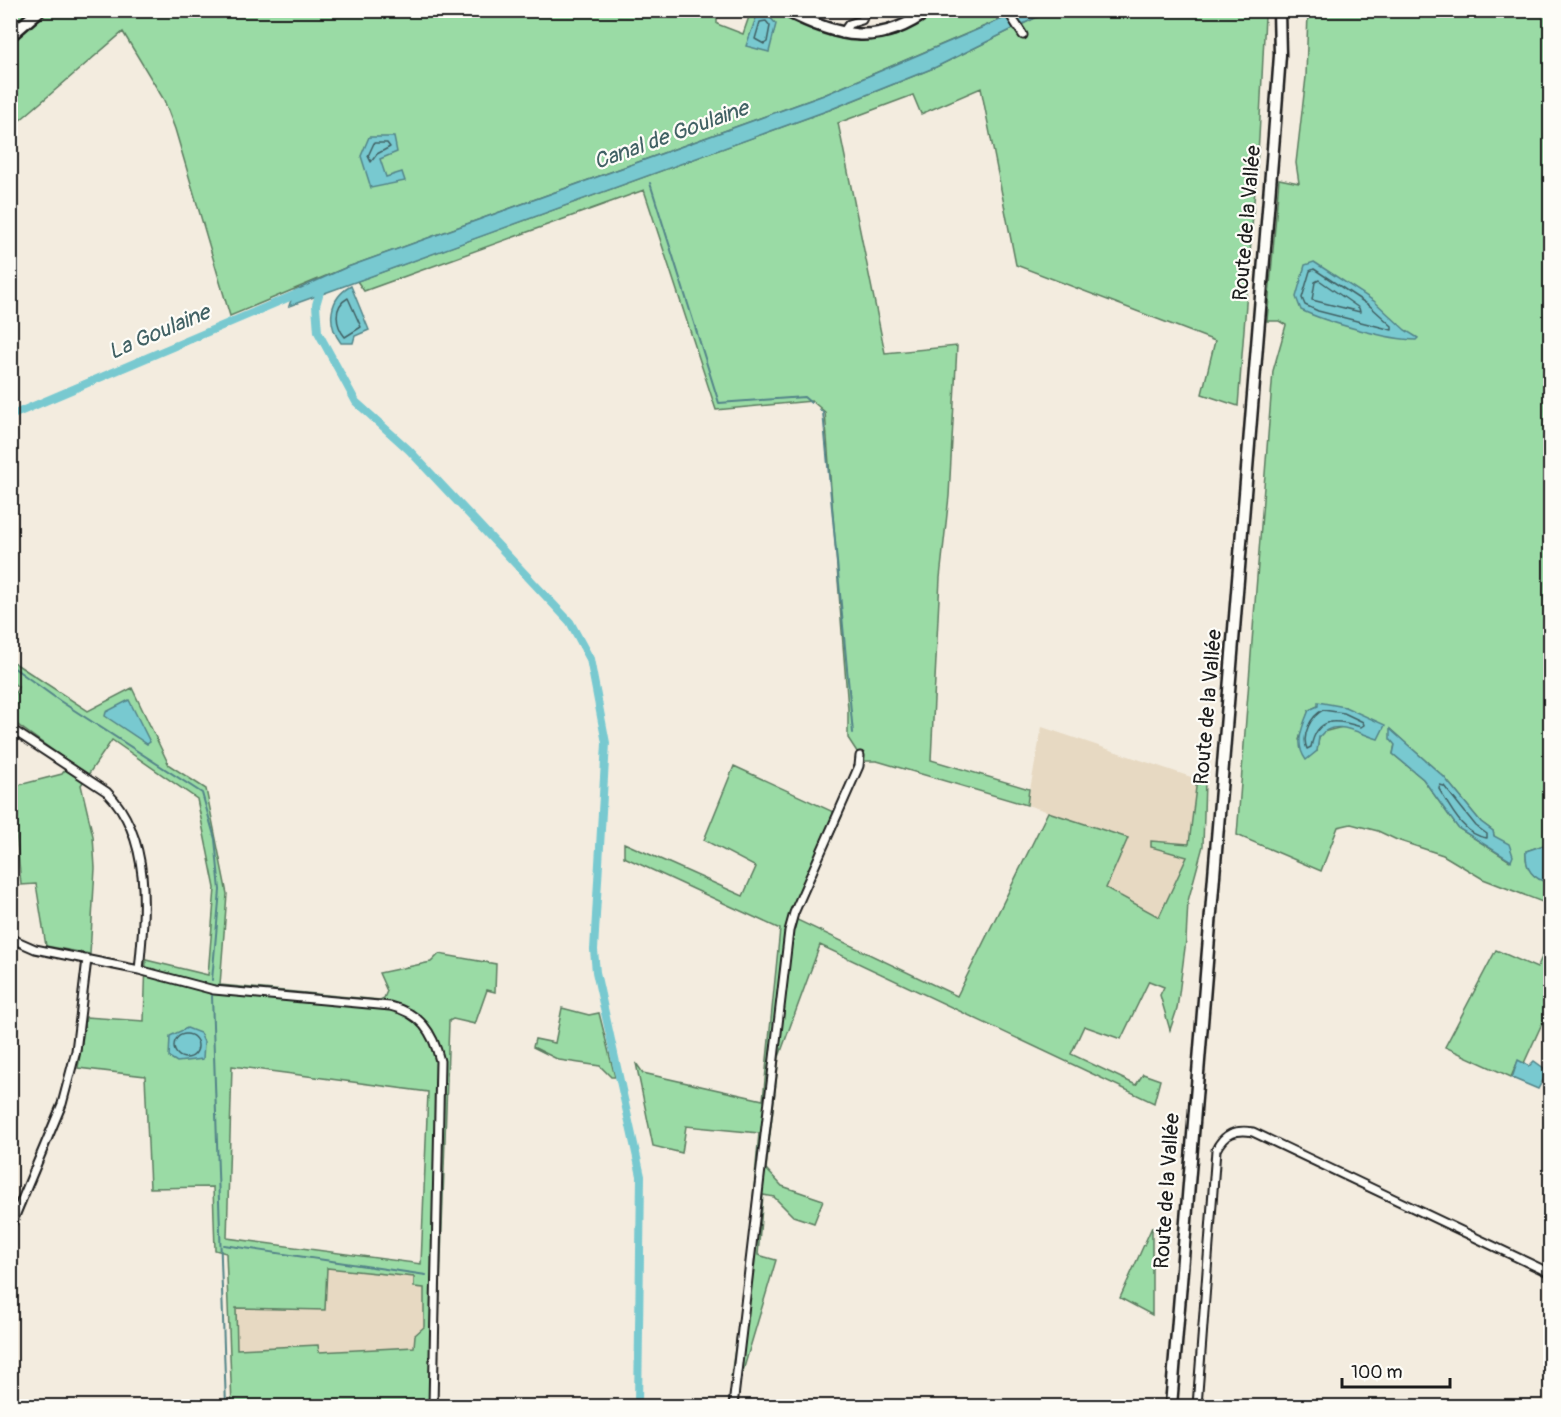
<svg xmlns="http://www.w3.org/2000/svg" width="1561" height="1417" viewBox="0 0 1561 1417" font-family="Pangolin,sans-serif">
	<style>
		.built { fill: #e7d9c2 }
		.green { fill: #9adba5; stroke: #5b7c60; stroke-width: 1.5; fill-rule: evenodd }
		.water { fill: #78c9d0; stroke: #538488; stroke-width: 1.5 }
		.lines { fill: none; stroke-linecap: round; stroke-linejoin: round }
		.shore { stroke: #416164; stroke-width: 1.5 }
		.stream { stroke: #538488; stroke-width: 2 }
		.canal { stroke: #78c9d0; stroke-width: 8 }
		.street-casing { stroke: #1c1c1c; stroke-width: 11 }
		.secondary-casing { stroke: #1c1c1c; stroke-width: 15 }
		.street { stroke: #fdfcf7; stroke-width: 7 }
		.secondary { stroke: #fdfcf7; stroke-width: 10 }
		.labels { text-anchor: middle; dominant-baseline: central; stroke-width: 4.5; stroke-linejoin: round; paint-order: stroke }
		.street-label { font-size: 21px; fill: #1c1c1c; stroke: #fdfcf7 }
		.water-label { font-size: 22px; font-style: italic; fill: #416164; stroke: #fdfcf7 }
	</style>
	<rect width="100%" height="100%" fill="#f3ecdf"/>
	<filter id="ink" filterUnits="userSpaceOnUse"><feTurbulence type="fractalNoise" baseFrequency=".0167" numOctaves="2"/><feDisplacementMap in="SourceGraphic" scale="12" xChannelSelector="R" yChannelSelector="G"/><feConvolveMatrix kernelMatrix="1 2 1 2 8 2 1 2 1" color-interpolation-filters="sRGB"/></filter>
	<g filter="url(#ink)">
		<!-- built -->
		<path class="built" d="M1042,727L1197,779L1189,845L1151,842V847L1187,857L1159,917L1106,888L1127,837L1027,805Z
			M326,1268L414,1277L424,1287V1327L415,1335L414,1347L318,1353V1345L236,1349V1308L324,1310Z"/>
		<!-- green -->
		<path class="green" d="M717,10V24L743,34L751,11L777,10L805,26L833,37L859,39L895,36L937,11H991L999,20L824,95L345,268L230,316L175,129L164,100L123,32L11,128L10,11Z
			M1049,11H1265V16L1259,138L1238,406L1202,394L1215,341L1016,265L981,88L921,114L913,95L838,123L885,353L957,346L949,496L940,578L931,760L1029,789L1027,805L877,761H863L848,738V709L825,412L812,401L716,410L644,190L364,291L357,281L829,110L936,67Z
			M1308,11H1550V843L1526,851C1525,869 1533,879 1550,883V905L1483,879L1443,855L1397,840L1378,831L1351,824L1338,827L1321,871L1237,835L1273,371L1286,325L1279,321H1267L1279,179L1299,183L1296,163L1306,77ZM1318,706L1345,707L1343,727L1323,732L1319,737L1317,751L1299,740L1309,710ZM1391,730L1444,777L1481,822L1493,831L1494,836L1510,861L1458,828L1423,779L1393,754L1395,744Z
			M10,660L88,711L132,688L169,765L206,789L227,894L220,985L380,1000L384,998L387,991L379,973L431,962L439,954L496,964L495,992L487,990L475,1024L453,1019L449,1021L436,1406H232L226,1253L215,1250L213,1187L150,1188L145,1076L78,1068L86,1017L144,1021L146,960L208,975L215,888L197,799L112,740L81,785L93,836L95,868L90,954L46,946L36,884L21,885L15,819L11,820V787L62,774L70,763L11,720V703L18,687L11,681ZM232,1066L428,1092L421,1264L227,1238ZM327,1268L414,1277V1287L424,1288V1327L415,1335L414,1347L319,1352L318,1345L237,1349L236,1308L325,1310Z
			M734,766L842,816L795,919L957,996L1048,812L1128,838L1106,888L1159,917L1187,857L1151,847V841L1189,844L1197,779L1205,781L1203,846L1188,901L1186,940L1177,1009L1170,1030L1160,995L1164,987L1149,981L1121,1039L1084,1026L1071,1054L1136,1085L1143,1074L1160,1080L1154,1103L820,945L779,1057L766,1169L782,1186L823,1200L814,1223L793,1216L774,1197L763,1195L758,1255L776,1260L741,1378L731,1376L746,1273L759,1133L686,1126L682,1153L653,1146L636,1063L643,1073L763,1100L780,929L624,857V843L743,896L756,867L704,840Z
			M1550,939V1006L1524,1063L1518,1061L1511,1077L1445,1047L1496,950L1537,968Z
			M562,1008L589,1015L599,1013L615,1077H611L600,1066L559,1060L533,1047L535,1039L555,1043Z
			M1152,1227V1315L1120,1298Z"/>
		<!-- water -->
		<path class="water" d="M1021,11H1049L936,67L829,110L289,306L294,291L345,268L824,95Z
			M767,14L776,24L769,52L746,46L757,15Z
			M369,137H394L397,152L380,159L386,177L402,172L405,181L371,188L361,156Z
			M1314,262L1374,301L1405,330L1418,338L1416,340C1389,340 1326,322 1301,310L1296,297L1305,265Z
			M351,286L369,330L355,336L353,343H341C326,323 329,298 351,286Z
			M129,700L150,742L147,744L105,716L106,712Z
			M1318,702L1345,707L1385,725L1378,739C1359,734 1334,717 1319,737L1317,751L1306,760C1294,744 1302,727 1309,710L1318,706Z
			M1390,729L1444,777L1481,822L1493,831L1494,836L1509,844L1513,856L1511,861L1458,828L1423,779L1393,754L1395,745L1390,739Z
			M1550,843V883C1532,879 1525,869 1526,851Z
			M187,1028L200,1033L204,1042L203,1059L177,1062L169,1057L170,1036Z
			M1518,1060L1529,1066L1534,1061L1548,1071L1538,1089L1512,1078Z"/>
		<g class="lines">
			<!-- shore -->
			<path class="shore" d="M766,21L770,26L767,42L764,44L755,39L760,22Z
				M374,143H387L390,147L377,154L371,162L368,156Z
				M1314,269L1370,306L1392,326V330L1318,311L1305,305L1302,298L1310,271Z
				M1319,280L1359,308L1360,312L1312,300L1315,282Z
				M348,298L361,327L345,337C335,325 333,306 348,298Z
				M1323,710L1344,713L1363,722L1364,725L1361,727C1336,719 1317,716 1311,747L1307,749C1301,735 1311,716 1323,710Z
				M1440,785L1444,786L1476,826L1487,834V838C1464,836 1450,807 1439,789Z
				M174 1046a12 12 0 1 1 24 0a12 12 0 1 1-24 0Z"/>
			<!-- stream -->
			<path class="stream" d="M650,183L719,403L804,397L811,403
				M820,410L823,412L853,733
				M10,665L60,701L202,793L215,839L220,890L212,980
				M212,996L226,1406
				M224,1245L426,1275"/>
			<!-- canal -->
			<path class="canal" d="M321,288L316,305L318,332L356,402L409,450L570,622L590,659L606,743L594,950L596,972L641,1176L638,1406
				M10,416L299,293"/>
			<defs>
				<path id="street" d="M1007,10L1023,35
					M842,34L849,24L862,20L866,10
					M10,728L107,792C152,838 145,911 139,970
					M10,938L35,949L139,970L214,990L390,1006C420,1013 433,1032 440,1061L433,1406
					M10,1228L62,1104L76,1051L87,959
					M733,1406L789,931L794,913L859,766L860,756
					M1197,1406L1216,1150C1224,1133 1236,1129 1253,1132L1550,1273"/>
				<path id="secondary" d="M785,10C837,37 878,48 929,10
					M10,36L40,10
					M1171,1406L1274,136L1280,55L1279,10"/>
			</defs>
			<!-- street casing -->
			<use href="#street" class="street-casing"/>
			<!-- secondary casing -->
			<use href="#secondary" class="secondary-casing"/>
			<!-- street -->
			<use href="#street" class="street"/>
			<!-- secondary -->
			<use href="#secondary" class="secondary"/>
		</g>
	</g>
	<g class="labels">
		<!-- street labels -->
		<g class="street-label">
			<text transform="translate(1247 223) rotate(-85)">Route de la Vallée</text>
			<text transform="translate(1208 707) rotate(-85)">Route de la Vallée</text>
			<text transform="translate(1167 1191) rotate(-86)">Route de la Vallée</text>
		</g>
		<!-- water labels -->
		<g class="water-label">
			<text transform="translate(671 135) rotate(-20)">Canal de Goulaine</text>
			<text transform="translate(159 332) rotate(-23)">La Goulaine</text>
		</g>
	</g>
	<!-- margin -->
	<rect width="1561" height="1417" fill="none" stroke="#fdfcf7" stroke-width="36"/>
	<rect x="18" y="18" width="1525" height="1381" fill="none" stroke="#1c1c1c" stroke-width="2" filter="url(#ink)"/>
	<!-- scale -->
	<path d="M1342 1378v9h108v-9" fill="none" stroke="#1c1c1c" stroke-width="3"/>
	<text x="1351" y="1378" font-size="18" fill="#1c1c1c" stroke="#fdfcf7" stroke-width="4.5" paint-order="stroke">100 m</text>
</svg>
